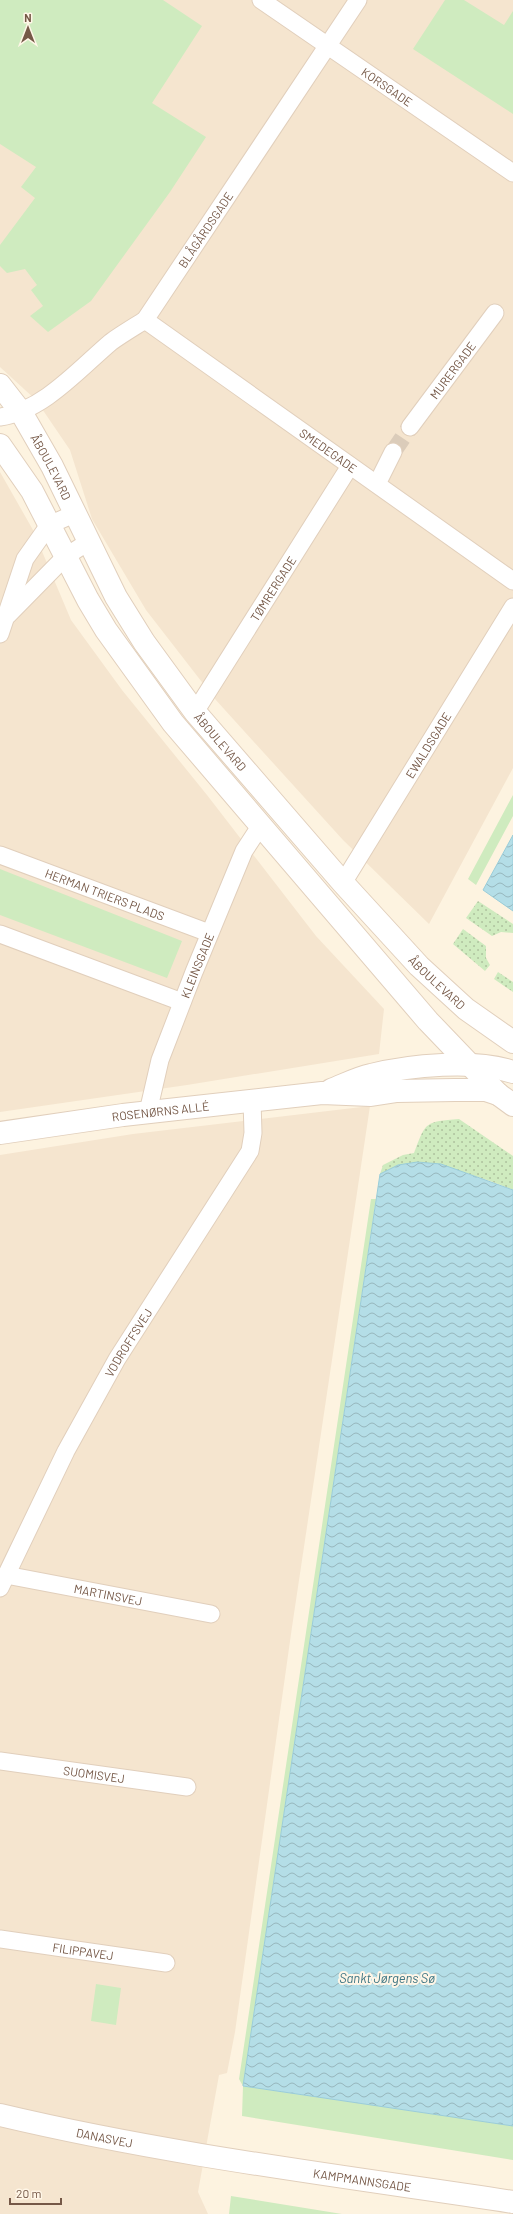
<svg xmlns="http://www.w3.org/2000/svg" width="513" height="2214" viewBox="0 0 513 2214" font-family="Barlow,sans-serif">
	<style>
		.residential { fill: #f5e5cf }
		.grass { fill: url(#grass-dots) }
		.park { fill: #cfebbf }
		.water { fill: url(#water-waves); stroke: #9acdd9 }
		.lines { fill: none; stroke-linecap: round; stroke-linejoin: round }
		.minor-tunnel { stroke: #dbccba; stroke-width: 17; stroke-dasharray: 17 8; stroke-linecap: butt }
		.minor-casing { stroke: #e1cfbc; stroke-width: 19 }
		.tertiary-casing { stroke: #e1cfbc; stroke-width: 24 }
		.minor { stroke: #fff; stroke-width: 17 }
		.tertiary { stroke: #fff; stroke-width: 22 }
		.labels { text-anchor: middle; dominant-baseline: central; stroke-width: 4; stroke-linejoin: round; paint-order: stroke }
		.street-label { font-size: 12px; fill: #755847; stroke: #fff6e7 }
		.water-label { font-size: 13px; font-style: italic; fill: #3d7583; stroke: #fff6e7 }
	</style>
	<defs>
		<pattern id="grass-dots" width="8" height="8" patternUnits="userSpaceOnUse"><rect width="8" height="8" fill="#cfebbf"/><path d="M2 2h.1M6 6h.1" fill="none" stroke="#adc19d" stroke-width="1.8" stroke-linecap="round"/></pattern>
		<pattern id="water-waves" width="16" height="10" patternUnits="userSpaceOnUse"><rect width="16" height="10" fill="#b4dee7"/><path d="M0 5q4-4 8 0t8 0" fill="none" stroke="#97b7bd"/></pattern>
	</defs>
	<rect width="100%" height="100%" fill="#fdf3e0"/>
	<!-- residential -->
	<path class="residential" d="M0,0H513V768L429,924L343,840L215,699L146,610L92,519L70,450L36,400L0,367Z
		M0,472L33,530L71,620L122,690L207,795L316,936L384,1009L379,1054L187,1085L0,1112Z
		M370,1106L292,1627L235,2032L227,2073L219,2075L198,2192L208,2214H0V1155L133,1134Z"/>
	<!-- grass -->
	<path class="grass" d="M478,901L513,924V933L501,932L492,936L466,918Z
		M463,929L486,946V958L490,965L485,971L453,944Z
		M498,972L513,982V992L494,979Z
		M459,1119L513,1156V1190C500,1184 486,1180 472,1175C435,1163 417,1156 380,1174L383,1165L403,1155L414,1153C426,1121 425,1122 459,1119Z"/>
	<!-- park -->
	<path class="park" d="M0,0H163L202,26L152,103L206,137L170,192L91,301L48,332L30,316L43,306L31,290L37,285L25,269L7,273L0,266V245L35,198L21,187L36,167L0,144Z
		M445,0H464L504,25L513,11V114L413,49Z
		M513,795V816L476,885L468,879Z
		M0,869L182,941L167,978L0,915Z
		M371,1199H376L243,2086L513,2126V2160L242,2116L243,2086L239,2079Z
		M96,1984L121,1988L116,2025L91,2021Z
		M231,2196L342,2214H229Z"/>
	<!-- water -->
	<path class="water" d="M513,835V911L483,890Z
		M417,1162L441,1164L513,1190V2126L243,2086L380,1174L398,1165Z"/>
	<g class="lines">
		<!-- minor-tunnel -->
		<path class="minor-tunnel" d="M393,452L410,427"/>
		<defs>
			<g id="minor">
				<path id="s1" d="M261,0L513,173"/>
				<path id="s2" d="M145,320L513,581"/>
				<path id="s3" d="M0,417C43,411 79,369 111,342C122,334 134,327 145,320L358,0"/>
				<path id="s4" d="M410,427L495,313"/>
				<path d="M377,484L393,452"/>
				<path d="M8,615L65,557L88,542"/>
				<path d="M0,634L25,559L49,525L74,514"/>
				<path id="s5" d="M195,712L350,466"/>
				<path id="s6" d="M0,855L209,933"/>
				<path id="s7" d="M343,883L513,607"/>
				<path d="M0,934L182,1002"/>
				<path id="s8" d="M148,1112L160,1060L194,972L244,851L261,825"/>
				<path id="s9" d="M6,1575L211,1614"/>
				<path id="s10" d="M0,1588L66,1451L117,1359L250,1151L253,1133L252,1101"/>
				<path id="s11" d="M0,1761L187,1787"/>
				<path id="s12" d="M0,1939L166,1963"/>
			</g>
			<g id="tertiary">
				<path id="s13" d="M0,385L21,412L52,466L116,597L144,642L195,712L343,883L419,966L466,1009L513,1042"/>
				<path d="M0,445L32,491L88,600L106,630L173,723L428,1021L498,1094L513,1105"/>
				<path d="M331,1090C344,1085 357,1078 371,1075C410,1065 475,1059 513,1072"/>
				<path id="s14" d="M0,1133L123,1115L322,1093L371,1095L397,1091L455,1090H486L498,1094"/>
				<path id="s15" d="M0,2115C168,2155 342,2176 513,2202"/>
			</g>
		</defs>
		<!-- minor casing -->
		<use href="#minor" class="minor-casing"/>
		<!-- tertiary casing -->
		<use href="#tertiary" class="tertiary-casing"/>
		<!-- minor -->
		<use href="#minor" class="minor"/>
		<!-- tertiary -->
		<use href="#tertiary" class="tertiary"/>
	</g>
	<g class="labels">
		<!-- street labels -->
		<g class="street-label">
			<text stroke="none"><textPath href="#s1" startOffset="153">KORSGADE</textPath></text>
			<text stroke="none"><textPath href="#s3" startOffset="285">BLÅGÅRDSGADE</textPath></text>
			<text stroke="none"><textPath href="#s4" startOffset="71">MURERGADE</textPath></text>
			<text stroke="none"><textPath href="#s2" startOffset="225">SMEDEGADE</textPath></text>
			<text stroke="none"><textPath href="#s13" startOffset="97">ÅBOULEVARD</textPath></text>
			<text stroke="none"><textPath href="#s5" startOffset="146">TØMRERGADE</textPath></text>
			<text stroke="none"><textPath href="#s13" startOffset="421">ÅBOULEVARD</textPath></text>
			<text stroke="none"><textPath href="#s7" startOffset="162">EWALDSGADE</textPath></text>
			<text stroke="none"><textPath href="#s6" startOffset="112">HERMAN TRIERS PLADS</textPath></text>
			<text stroke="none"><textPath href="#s8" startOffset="155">KLEINSGADE</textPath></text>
			<text stroke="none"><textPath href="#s13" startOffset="745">ÅBOULEVARD</textPath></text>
			<text stroke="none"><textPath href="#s14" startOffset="162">ROSENØRNS ALLÉ</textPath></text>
			<text stroke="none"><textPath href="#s10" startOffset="277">VODROFFSVEJ</textPath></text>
			<text stroke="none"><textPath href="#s9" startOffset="104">MARTINSVEJ</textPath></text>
			<text stroke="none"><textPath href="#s11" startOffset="95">SUOMISVEJ</textPath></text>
			<text stroke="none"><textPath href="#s12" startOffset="84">FILIPPAVEJ</textPath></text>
			<text stroke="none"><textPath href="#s15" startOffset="107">DANASVEJ</textPath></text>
			<text stroke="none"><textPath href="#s15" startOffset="368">KAMPMANNSGADE</textPath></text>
		</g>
		<!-- water labels -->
		<g class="water-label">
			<text x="387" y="1978">Sankt Jørgens Sø</text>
		</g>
	</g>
	<!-- north arrow -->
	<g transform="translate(28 28)" stroke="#fff6e7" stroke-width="3" paint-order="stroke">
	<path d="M0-3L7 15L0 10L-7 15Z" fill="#755847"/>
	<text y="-6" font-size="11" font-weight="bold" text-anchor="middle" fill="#755847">N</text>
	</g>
	<!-- scale -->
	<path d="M10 2198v6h51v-6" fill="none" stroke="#755847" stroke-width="2"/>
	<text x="16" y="2198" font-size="12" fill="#755847" stroke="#fff6e7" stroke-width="3" paint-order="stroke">20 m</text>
</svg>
